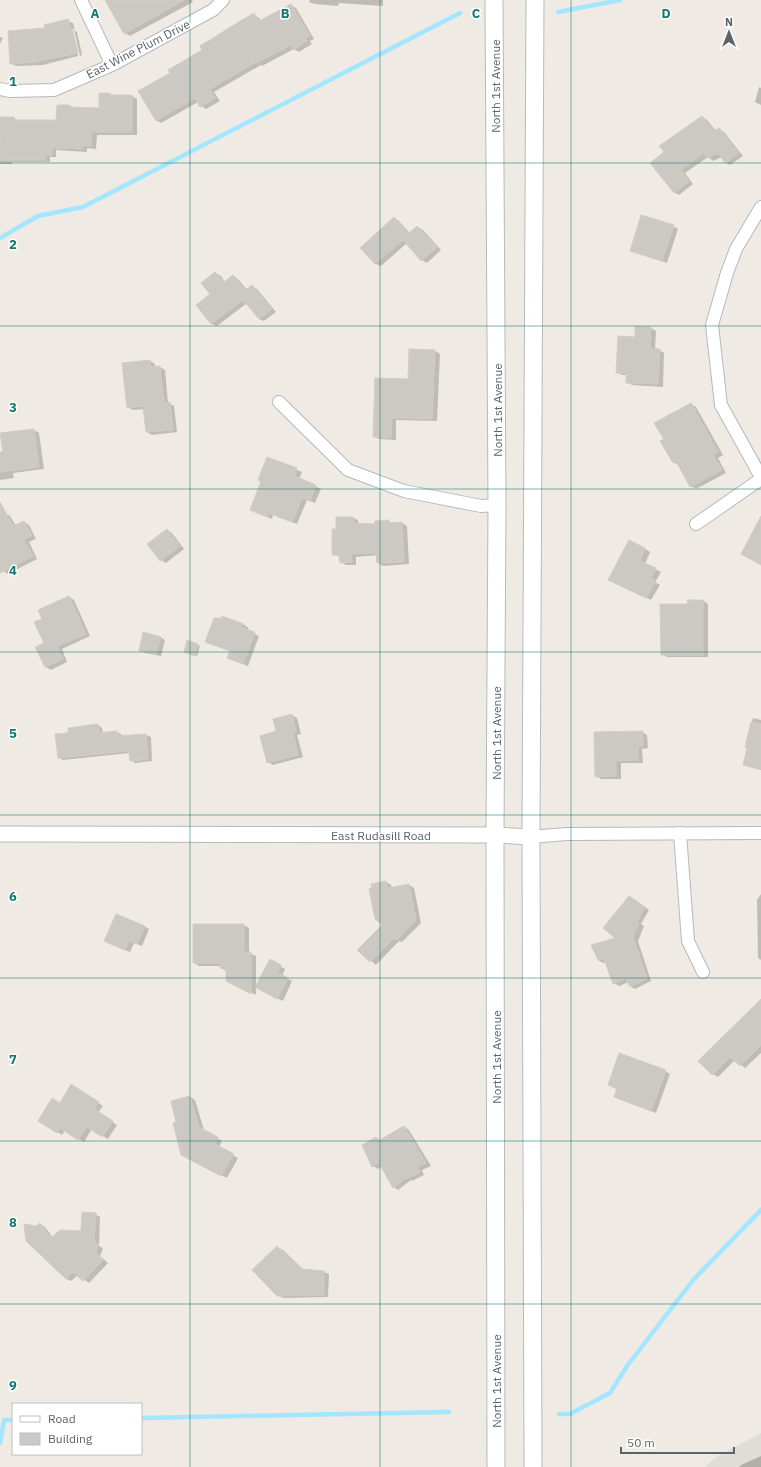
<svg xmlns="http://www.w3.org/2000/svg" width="761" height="1467" viewBox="0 0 761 1467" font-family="'IBM Plex Sans',sans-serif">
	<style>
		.industrial { fill: #e0ddd8 }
		.shadow { fill: #0003 }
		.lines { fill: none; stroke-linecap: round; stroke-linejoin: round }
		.stream { stroke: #a4e5ff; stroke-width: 4.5 }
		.building { fill: #ccc8c3; stroke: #d4ccc2 }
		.minor-casing { stroke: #b5b8bc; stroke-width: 14 }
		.tertiary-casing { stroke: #b5b8bc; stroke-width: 17 }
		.secondary-casing { stroke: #b5babf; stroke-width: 19 }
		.minor { stroke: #fff; stroke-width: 12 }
		.tertiary { stroke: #fff; stroke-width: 15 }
		.secondary { stroke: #fff; stroke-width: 17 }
		.grid { fill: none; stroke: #0f766e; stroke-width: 1; stroke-opacity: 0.55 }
		.labels { text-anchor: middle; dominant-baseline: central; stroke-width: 3; stroke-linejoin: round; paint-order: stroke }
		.street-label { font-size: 12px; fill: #5c6265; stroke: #fff }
		.grid-label { font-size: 13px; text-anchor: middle; font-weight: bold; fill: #0f766e; stroke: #fff; stroke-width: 3; stroke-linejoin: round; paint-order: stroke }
	</style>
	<rect width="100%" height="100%" fill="#efebe4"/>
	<!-- industrial -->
	<path class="industrial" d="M761,1433V1467H705L716,1457Z"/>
	<!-- shadow -->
	<path class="shadow" d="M106,0H192L193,2L130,36L125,33Z
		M310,0H383V6L339,3L338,6L314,4L309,2Z
		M291,5L296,8L314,39L310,41L312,44L299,52L294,49L262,66L261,65L214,92L220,101L206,109L201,106L198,102L161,123L156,120L171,73L254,15L259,18L261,21Z
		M68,21L73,23L75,31L77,32L82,55L80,56L74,29H71L78,56L43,65L16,66L11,63L46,29Z
		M0,37L3,38L0,44Z
		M759,87L761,88V105L755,102Z
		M110,94L113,96H132L137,99V135H97L96,149L87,148V152L56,150V157H50V162H12V164H0V118H14L18,121H57V106H70L74,108L100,109Z
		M702,117L707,120L716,131L719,129L724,132L743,156L730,165L725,162L722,157L713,161L708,157L685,173L693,184L679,195L674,192L665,152Z
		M394,218L399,221L410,233L418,227L423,230L441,250L427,263L422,260L407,243L381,266L376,264L362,248Z
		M673,226L678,229L667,263L636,253L631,251Z
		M216,273L221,276L225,282L233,276L238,279L247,290L252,286L257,289L276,312L264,321L259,319L247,303L217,326L212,324L197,305L211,294Z
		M651,328L656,331L655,350H659L664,353L663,387L632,385L627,382V375H622L617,372L636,338Z
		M435,351L440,354L437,421L396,420V440L379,439L374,436L409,380Z
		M150,361L155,364V368L160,367L165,370L168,403L174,406L177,432L152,435L147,432L145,409L133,410L128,407Z
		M691,404L696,407L723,455L718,458L726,473L696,489L691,486L678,465L673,462L665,439Z
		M34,430L39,433L44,469L13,473L14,478L0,480V453H4L2,434Z
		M267,458L302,472L299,479L321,489L315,503L307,500L297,524L273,515L272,519L256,512Z
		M0,506L5,513L10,516L16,526L24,522L29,525L36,539L29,542L37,559L8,574L3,571L0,565Z
		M353,518L358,520V524L375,525L388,521L392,523H402L407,526L409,564L383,566L378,563V555L356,557V565H346L341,562L340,557L333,554L337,530Z
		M167,530L172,533L184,549L166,563L161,560Z
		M645,549L650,552L645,564L661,572L655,582L660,585L651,600L614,582Z
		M69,597L74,600L90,636L62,649L67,662L51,670L46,667L43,619Z
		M703,601L708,604V657H667L662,654L689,605Z
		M222,617L244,625L249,628L246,630L259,636L248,666L228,658L231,651L211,644Z
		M160,637L165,640L161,656L145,653L140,650Z
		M188,641L200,646L197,656L187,653Z
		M292,715L297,718L301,734L297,735L303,757L273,765L268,762L277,732Z
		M753,718L761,720V770L749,767L744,764L748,748L746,746Z
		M98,725L102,728L103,733L117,732L121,734L122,736L146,735L151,737L152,761L135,763L131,760L130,753L63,760L59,758Z
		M642,732L647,735L648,748L642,749L643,763H621V779H601L596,776Z
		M386,882L391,885L392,889L409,885L414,888L421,923L402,942L399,941L376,965L359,950L383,925L373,889Z
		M761,894V960L758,958L757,900Z
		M634,900L649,910L641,924L644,926L638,941L651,981L635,989L630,986L629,982L619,986L614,983L606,962L603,963L598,960L617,939Z
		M244,925L249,928V953L256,956V995L232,983L227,971L221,968V966H199L194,963Z
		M144,926L149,929L142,946L134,943L130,952L110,944Z
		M280,966L285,969L282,976L292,981L283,1001L261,990Z
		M761,1004V1053L745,1068L735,1060L718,1077L713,1074Z
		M665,1071L670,1074L656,1113L615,1097L618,1089L609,1085Z
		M77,1089L103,1106L98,1113L117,1125L108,1139L92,1129L84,1142L65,1130L62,1135L57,1132L60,1104Z
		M190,1097L195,1100L204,1130L222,1141L219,1147L238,1158L227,1178L182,1154L178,1122Z
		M404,1127L409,1130L431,1166L422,1170L424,1175L412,1181L411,1180L398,1190L394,1187L382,1166L378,1169L373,1166L376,1138L380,1140Z
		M95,1214L100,1217L99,1246L103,1248L100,1256L108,1263L89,1283L78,1275L71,1281L66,1279L27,1241L36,1227L40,1224L45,1227L53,1238L82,1232Z
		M278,1248L283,1250L304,1270L324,1272L329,1274L328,1297L283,1298L278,1295Z
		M761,1456V1467H739L741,1465Z"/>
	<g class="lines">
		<!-- stream -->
		<path class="stream" d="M558,12L620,0
			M0,238L38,216L83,207L460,13
			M559,1414H570L610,1393L627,1366L694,1279L761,1210
			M141,1418L449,1412
			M0,1443L4,1420H13"/>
	</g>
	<!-- building -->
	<path class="building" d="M105,0H184L124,34Z
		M291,4L310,36L305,38L307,41L293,50L291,45L257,63L256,62L215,86L210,89L215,98L200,107L195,98L156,121L138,91L170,73L168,70L202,50L200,46L242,20L254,13L259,21Z
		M68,19L71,29L72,28L78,53L38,61V62L10,64L8,31L45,28L44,25Z
		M99,93H110V95H132V132H92L91,146H82V149L52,148V155H46L45,160H0L1,117H14V120H56L57,105H70V107L99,108Z
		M702,116L714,131L719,128L739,153L725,163L718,153L707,158L704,153L681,170L689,181L674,193L650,163L664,152L659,146Z
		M641,215L674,225L662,261L630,251Z
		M394,217L409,233L417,226L437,247L421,261L403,240L375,264L360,248Z
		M215,272L224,282L233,275L245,290L252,285L272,309L259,319L243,300L211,324L196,305L210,294L201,283Z
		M635,326L651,327L650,348L660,349L658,384L626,383V373H616L618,336L635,337Z
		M409,349L435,350L432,419L392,418L391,438L373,437L375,378L408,379Z
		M150,360L151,367L160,366L164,403L170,402L173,430L146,432L143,406L127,408L122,363Z
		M691,403L718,452L713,455L722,470L690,487L676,461L673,463L660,441L664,439L654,423Z
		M34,429L39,467L0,472V452H3L0,433Z
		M267,457L297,468L294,476L316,485L310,501L302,498L292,522L268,513L267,517L250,510L261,481L258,480Z
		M0,502L13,526L24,521L32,536L24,539L33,556L0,573Z
		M761,516V565L741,554Z
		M336,517H353V523L374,524L375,521L389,520V523L402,522L404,562L377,563L376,553L351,554L352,562L340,563L339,555H332V529H336Z
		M167,529L180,546L160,561L147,544Z
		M629,540L645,548L640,561L656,568L651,578L656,581L646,598L608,580Z
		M69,596L86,634L57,646L63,659L45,667L35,647L44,643L34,622L42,619L38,610Z
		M687,600H703V655H661L660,604H688Z
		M222,616L244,624L241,627L255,632L243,664L227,658L230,651L205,642L214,618H221Z
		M143,632L161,637L156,654L139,651Z
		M187,640L198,644L195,656L184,652Z
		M292,714L296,731L293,732L298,755L267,763L260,736L276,731L273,719Z
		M751,722L761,724V769L743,765L747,748L745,747Z
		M98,724L99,733L117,731L118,736L146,734L148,759L130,761L129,751L58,758L55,734L68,733V728Z
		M643,731V746H638V760L616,761V776L595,777L594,732Z
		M386,881L388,888L409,884L416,920L397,940L394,938L370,962L357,950L382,925L375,919L369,889L372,888L371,884Z
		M629,896L645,907L637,921L639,923L633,937L647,978L630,987L626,978L613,984L604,959L598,960L591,945L615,938L603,928Z
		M116,914L145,926L137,944L129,941L125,950L104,941Z
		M193,924H244V952H251V994L226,981V968H220V963H193Z
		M270,959L281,965L277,972L288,978L277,999L255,987Z
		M761,999V1045L740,1066L730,1057L712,1075L698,1061Z
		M619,1053L666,1070L651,1111L614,1097L617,1089L608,1085Z
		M71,1084L99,1102L94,1109L113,1121L102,1137L87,1127L78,1140L60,1128L57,1133L38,1121L52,1098L60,1103Z
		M190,1096L199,1127L218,1137L215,1144L234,1154L221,1176L181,1155L173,1123L176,1122L171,1101Z
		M404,1126L426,1163L417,1167L420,1172L406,1179V1178L393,1188L379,1163L372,1167L362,1145L376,1137L378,1141Z
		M82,1212L96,1213L94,1242L98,1244L96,1253L103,1260L83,1281L73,1272L66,1279L26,1241L24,1224L36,1226L40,1223L51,1238L60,1230L81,1231Z
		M277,1246L302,1269L324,1271V1295L277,1296L252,1270Z"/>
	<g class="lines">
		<defs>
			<path id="minor" d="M81,0L112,65
				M0,89L10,91L54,90L112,65L213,10L223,0
				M761,207L736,249L727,273L712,325L721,405L761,477
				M279,402L348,470L404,491L481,506L497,505
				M696,524L761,479
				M680,833L688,941L703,972
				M531,837L567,834L761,833"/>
			<path id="tertiary" d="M0,834L495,835L531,837"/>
			<path id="secondary" d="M494,0L497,505L495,835L496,1467
				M533,1467L531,837L535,0"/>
		</defs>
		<!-- minor casing -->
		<use href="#minor" class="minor-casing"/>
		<!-- tertiary casing -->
		<use href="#tertiary" class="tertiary-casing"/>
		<!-- secondary casing -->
		<use href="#secondary" class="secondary-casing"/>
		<!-- minor -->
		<use href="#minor" class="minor"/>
		<!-- tertiary -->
		<use href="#tertiary" class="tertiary"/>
		<!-- secondary -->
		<use href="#secondary" class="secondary"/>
	</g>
	<!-- grid -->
	<path class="grid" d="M190,0V1467M380,0V1467M571,0V1467M0,163H761M0,326H761M0,489H761M0,652H761M0,815H761M0,978H761M0,1141H761M0,1304H761"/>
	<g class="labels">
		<!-- street labels -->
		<g class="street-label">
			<text transform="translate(138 49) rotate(-27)">East Wine Plum Drive</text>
			<text transform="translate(495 86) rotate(-90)">North 1st Avenue</text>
			<text transform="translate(497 410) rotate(-90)">North 1st Avenue</text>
			<text transform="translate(496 733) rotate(-90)">North 1st Avenue</text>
			<text x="381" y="835">East Rudasill Road</text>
			<text transform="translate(496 1057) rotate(-90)">North 1st Avenue</text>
			<text transform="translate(496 1381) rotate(-90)">North 1st Avenue</text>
		</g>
	</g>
	<g class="grid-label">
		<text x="95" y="18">A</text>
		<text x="285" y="18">B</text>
		<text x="476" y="18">C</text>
		<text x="666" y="18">D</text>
		<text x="13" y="86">1</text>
		<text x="13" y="249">2</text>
		<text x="13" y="412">3</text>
		<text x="13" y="575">4</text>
		<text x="13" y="738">5</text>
		<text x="13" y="901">6</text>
		<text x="13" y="1064">7</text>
		<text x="13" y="1227">8</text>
		<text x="13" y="1390">9</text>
	</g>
	<!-- legend -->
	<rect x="12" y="1403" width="130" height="52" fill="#ffffff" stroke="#bec0c1"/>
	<rect x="20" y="1416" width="20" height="6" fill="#ffffff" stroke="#bec0c1"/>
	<text x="48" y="1423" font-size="12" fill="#5c6265">Road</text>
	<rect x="20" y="1433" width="20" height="12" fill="#ccc8c3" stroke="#bec0c1"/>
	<text x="48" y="1443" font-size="12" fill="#5c6265">Building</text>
	<!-- north arrow -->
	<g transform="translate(729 32)" stroke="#ffffff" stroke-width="3" paint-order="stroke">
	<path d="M0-3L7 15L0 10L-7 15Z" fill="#5c6265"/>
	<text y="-6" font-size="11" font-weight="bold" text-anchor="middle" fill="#5c6265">N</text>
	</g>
	<!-- scale -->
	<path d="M621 1447v6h113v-6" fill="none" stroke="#5c6265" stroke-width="2"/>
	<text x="627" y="1447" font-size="12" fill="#5c6265" stroke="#ffffff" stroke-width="3" paint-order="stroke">50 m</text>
</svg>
